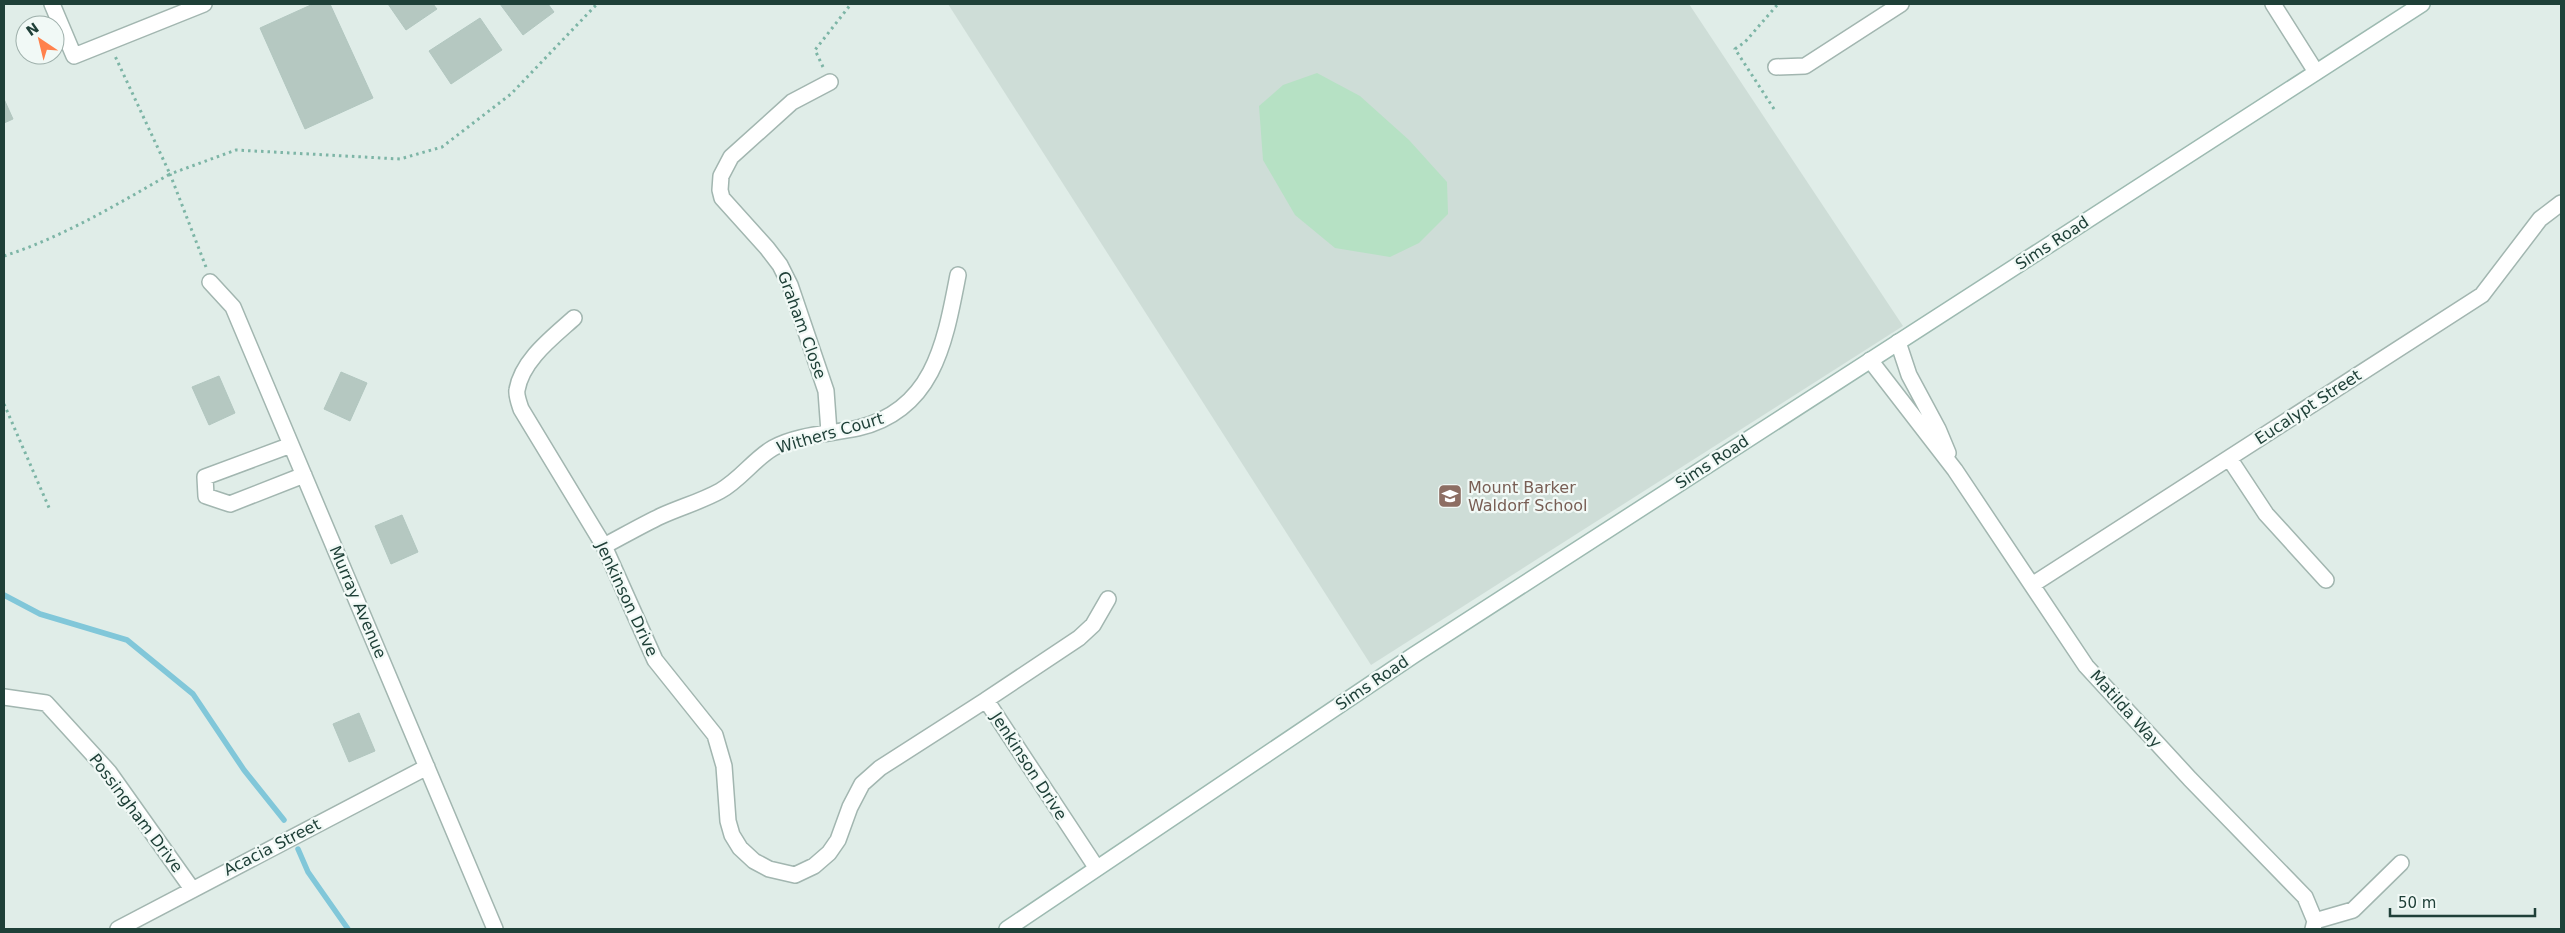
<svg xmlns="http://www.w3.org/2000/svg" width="2565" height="933" viewBox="0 0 2565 933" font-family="'DejaVu Sans',sans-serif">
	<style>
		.built { fill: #ceddd7 }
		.green { fill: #b6e1c4 }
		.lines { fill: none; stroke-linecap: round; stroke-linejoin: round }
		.stream { stroke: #81c7d9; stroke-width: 5.5 }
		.building { fill: #b5c8c1; stroke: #b2c7c0 }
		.street-casing { stroke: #a2b6b0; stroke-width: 18 }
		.secondary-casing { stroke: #9dbab1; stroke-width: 18 }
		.path { stroke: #7db5a6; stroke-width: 3; stroke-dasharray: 2.5 4; stroke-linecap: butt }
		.street { stroke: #fff; stroke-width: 15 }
		.secondary { stroke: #fff; stroke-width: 15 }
		.labels { text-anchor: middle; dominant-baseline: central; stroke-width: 4.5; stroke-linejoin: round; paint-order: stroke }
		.street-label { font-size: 16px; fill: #1f4038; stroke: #f1f9f6 }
		.education-label { font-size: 16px; fill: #785e54; stroke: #f1f9f6; text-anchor: start }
	</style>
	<rect width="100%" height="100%" fill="#e0ede8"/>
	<!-- built -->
	<path class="built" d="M948,4H1689L1903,326L1371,665Z"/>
	<!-- green -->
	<path class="green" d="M1317,73L1360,96L1409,140L1447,182L1448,214L1419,243L1390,257L1335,248L1295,215L1263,160L1259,106L1283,85Z"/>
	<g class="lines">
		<!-- stream -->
		<path class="stream" d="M4,595L40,614L127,640L193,694L244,770L284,820
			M298,849L308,872L348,929"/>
	</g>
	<!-- building -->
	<path class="building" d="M313,4H330L373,98L305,129L260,28Z
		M388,4H433L437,9L406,30Z
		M500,4H548L554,12L523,35Z
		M480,18L502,50L451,84L429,51Z
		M4,99L13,119L4,123Z
		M341,372L367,383L350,421L324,409Z
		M219,376L235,413L209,425L192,387Z
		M402,515L418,552L391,564L375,526Z
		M359,713L375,751L349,762L333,724Z"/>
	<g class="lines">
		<defs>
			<path id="street" d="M52,4L74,56L204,4
				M2273,4L2316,72
				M1776,67L1805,66L1901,4
				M210,282L233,307L495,929
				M574,318C553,337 522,360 517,390C516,395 519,403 521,409L604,546L655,660L715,735L724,766L728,821L732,835L740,848L754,861L769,869L795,875L814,866L829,853L838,840L850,807L862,784L880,768L986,700L1096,867
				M1898,342L1909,375L1938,429L1948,453
				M1870,360L1955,470L2086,666L2190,779L2305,897L2315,921L2313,929
				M829,432L826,391L790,285L780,265L767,248L722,198L720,190L721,176L731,157L792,102L830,82
				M291,445L205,477L206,496L230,504L304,475
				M2229,458L2266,514L2326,580
				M604,546C623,536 642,525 661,516C681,507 702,501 720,491C740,480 754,459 773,448C798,434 831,434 858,428C934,410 945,342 958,275
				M2032,585L2482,295L2540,219L2561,203
				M4,697L46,703L109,772L192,889
				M986,700L1079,638L1093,625L1108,599
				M2315,921L2353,910L2401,863
				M118,929L427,767"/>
			<path id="secondary" d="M1007,929L1414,655L2422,4"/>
		</defs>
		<!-- street casing -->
		<use href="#street" class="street-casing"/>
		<!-- secondary casing -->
		<use href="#secondary" class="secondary-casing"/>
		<!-- path -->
		<path class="path" d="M823,67L815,50L851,4
			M1774,109L1735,49L1745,42L1778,4
			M4,256C63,237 116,205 170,174L115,56
			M206,267L170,174L236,150L400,159L442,147L511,94L597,4
			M4,404L50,510"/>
		<!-- street -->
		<use href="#street" class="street"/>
		<!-- secondary -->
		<use href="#secondary" class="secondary"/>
	</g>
	<!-- icons -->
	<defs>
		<symbol id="school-square" viewBox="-11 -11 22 22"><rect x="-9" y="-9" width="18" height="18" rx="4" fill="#8d6e63" stroke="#f1f9f6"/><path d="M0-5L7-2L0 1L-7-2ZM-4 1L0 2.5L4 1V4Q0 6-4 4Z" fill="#fff"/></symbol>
	</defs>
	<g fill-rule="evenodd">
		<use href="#school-square" x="1436" y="482" width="28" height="28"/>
	</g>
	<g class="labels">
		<!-- street labels -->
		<g class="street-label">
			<text transform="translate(2052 243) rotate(-33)">Sims Road</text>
			<text transform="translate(802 325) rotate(70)">Graham Close</text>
			<text transform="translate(2308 407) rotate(-33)">Eucalypt Street</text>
			<text transform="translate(830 433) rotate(-16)">Withers Court</text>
			<text transform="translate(1712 462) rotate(-33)">Sims Road</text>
			<text transform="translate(627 599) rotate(65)">Jenkinson Drive</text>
			<text transform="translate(358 602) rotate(67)">Murray Avenue</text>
			<text transform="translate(1372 683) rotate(-34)">Sims Road</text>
			<text transform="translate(2126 709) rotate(48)">Matilda Way</text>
			<text transform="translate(1029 766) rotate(57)">Jenkinson Drive</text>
			<text transform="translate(136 813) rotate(53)">Possingham Drive</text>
			<text transform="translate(272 847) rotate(-27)">Acacia Street</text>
		</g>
		<!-- education labels -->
		<g class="education-label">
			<text x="1468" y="487">Mount Barker<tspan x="1468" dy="18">Waldorf School</tspan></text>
		</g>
	</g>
	<!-- border -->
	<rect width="2565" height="933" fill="none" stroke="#1f4038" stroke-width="10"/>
	<!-- north arrow -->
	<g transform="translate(40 40) rotate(325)"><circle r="24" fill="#f1f9f6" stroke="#9dafaa"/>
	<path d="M0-4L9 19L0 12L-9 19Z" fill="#ff814c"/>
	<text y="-8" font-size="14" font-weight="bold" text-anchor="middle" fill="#1f4038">N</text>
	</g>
	<!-- scale -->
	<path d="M2390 908v8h145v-8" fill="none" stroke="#1f4038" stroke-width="2.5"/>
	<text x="2398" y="908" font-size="15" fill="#1f4038" stroke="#f1f9f6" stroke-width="4" paint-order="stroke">50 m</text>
</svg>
